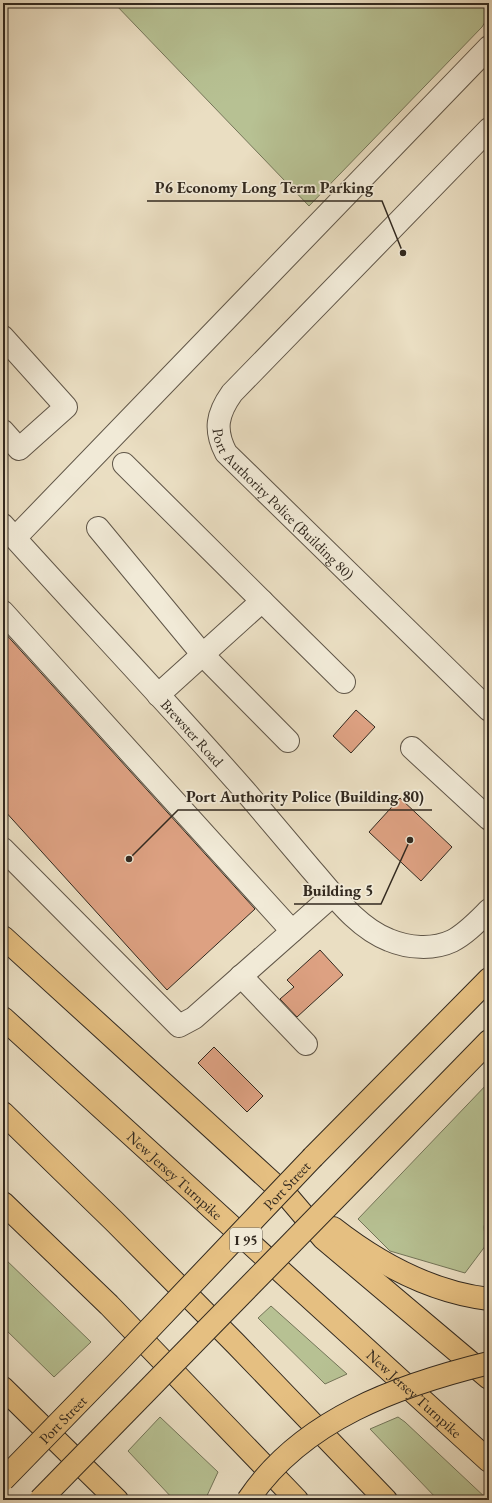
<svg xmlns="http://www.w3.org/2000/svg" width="492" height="1503" viewBox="0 0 492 1503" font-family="'EB Garamond',serif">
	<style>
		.green { fill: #b7c193; stroke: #747559 }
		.building { fill: #dda182; stroke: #32291f }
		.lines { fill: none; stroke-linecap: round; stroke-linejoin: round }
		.minor-casing { stroke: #605648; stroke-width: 24 }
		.major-casing { stroke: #32291f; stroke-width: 24 }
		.highway-casing { stroke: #32291f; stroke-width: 24 }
		.minor { stroke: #f1ead7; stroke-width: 22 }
		.major { stroke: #e5bf81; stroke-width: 22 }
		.highway { stroke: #e5bf81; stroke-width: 22 }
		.major-bridge-casing { stroke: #32291f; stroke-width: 24; stroke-linecap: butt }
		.highway-bridge-casing { stroke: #32291f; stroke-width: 24; stroke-linecap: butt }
		.major-bridge { stroke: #e5bf81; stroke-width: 22 }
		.highway-bridge { stroke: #e5bf81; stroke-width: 22 }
		.labels { text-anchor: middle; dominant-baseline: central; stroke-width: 3.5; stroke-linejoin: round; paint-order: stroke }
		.shield { fill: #f1ead7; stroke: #6b6356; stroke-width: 1 }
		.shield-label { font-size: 14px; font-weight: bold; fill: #32291f }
		.street-label { font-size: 15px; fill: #32291f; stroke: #f1ead7 }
		.leader { fill: none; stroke: #32291f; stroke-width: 1.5 }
		.callout-dot { fill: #32291f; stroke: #f1ead7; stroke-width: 1.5 }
		.callout-label { font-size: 16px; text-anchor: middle; font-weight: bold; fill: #32291f; stroke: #f1ead7; stroke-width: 3.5; stroke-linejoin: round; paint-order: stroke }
	</style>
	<rect width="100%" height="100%" fill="#eadec2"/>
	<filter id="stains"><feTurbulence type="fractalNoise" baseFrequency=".005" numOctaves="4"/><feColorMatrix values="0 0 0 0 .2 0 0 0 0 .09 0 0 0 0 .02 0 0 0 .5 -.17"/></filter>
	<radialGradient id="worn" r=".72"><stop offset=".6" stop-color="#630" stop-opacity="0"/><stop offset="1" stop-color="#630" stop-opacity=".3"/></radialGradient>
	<!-- green -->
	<path class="green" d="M114,3H489V16L482,27L309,206Z
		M489,1082V1203L484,1227L486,1245L465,1273L390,1251L358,1219Z
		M3,1257L91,1342L54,1377L3,1327Z
		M271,1306L347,1374L325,1384L258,1318Z
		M160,1417L218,1472L205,1500H174L128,1451Z
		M398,1417L405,1422L488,1500H438L370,1429Z"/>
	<!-- building -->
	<path class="building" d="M3,631L255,909L167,990L3,809Z
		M356,710L375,727L351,753L333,736Z
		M400,798L452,847L421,881L369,832Z
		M320,950L343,975L297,1017L280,999L294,987L287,980Z
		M214,1047L263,1096L247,1112L198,1063Z"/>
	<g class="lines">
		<defs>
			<g id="minor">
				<path id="s1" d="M489,129L232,393C217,414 214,430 226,453L489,710"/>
				<path d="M3,337L66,407L19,449L3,431"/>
				<path d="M124,464L262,601L158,695"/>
				<path id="s2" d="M3,525C83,614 166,701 245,791C267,817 289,843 311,869C334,895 356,927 389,940C408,948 433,950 452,941C466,934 478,921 489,910"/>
				<path d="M98,528L203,655L288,741"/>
				<path d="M15,538L489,47"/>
				<path d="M262,601L344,682"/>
				<path d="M3,612L292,931"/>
				<path d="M412,748L489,819"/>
				<path d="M3,849L179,1026L194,1018L333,895"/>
				<path d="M241,976L306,1044"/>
			</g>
			<path id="major" d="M313,1157L489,979
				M364,1169L489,1041"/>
			<g id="highway">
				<path d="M3,937L289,1198L323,1238L489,1378"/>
				<path id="s3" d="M3,1018L489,1461"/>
				<path d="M3,1113L114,1221L236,1344L386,1500"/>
				<path d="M3,1203L109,1305L297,1500"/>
				<path d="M333,1228C379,1264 430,1292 489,1299"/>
				<path d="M3,1388L117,1500"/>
			</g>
		</defs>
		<!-- minor casing -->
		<use href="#minor" class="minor-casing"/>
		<!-- major casing -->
		<use href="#major" class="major-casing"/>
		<!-- highway casing -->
		<use href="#highway" class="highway-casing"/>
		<!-- minor -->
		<use href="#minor" class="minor"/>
		<!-- major -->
		<use href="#major" class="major"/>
		<!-- highway -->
		<use href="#highway" class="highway"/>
		<defs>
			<g id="major-bridge">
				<path id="s4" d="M3,1480L116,1364L313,1157"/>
				<path d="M40,1500L364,1169"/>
			</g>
			<path id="highway-bridge" d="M248,1500C302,1419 399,1385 489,1363"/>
		</defs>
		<!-- major-bridge casing -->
		<use href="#major-bridge" class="major-bridge-casing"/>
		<!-- highway-bridge casing -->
		<use href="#highway-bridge" class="highway-bridge-casing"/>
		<!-- major-bridge -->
		<use href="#major-bridge" class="major-bridge"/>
		<!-- highway-bridge -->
		<use href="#highway-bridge" class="highway-bridge"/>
	</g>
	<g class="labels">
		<!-- shield labels -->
		<rect class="shield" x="230" y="1228" width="32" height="24" rx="3"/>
		<g class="shield-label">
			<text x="246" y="1240">I 95</text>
		</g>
		<!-- street labels -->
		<g class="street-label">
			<text stroke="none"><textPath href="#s1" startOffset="508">Port Authority Police (Building 80)</textPath></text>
			<text stroke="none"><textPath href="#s2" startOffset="281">Brewster Road</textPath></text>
			<text stroke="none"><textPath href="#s3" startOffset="233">New Jersey Turnpike</textPath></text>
			<text stroke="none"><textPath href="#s4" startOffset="409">Port Street</textPath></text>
			<text stroke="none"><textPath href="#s3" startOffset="557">New Jersey Turnpike</textPath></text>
			<text stroke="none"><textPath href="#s4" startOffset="85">Port Street</textPath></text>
		</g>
	</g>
	<!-- callouts -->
	<path class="leader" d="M403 253L382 201H147M129 859L178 810H432M410 840L381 904H294"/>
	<g class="callout-dot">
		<circle cx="403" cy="253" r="4"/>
		<circle cx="129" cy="859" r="4"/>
		<circle cx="410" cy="840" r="4"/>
	</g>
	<g class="callout-label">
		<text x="264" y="193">P6 Economy Long Term Parking</text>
		<text x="305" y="802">Port Authority Police (Building 80)</text>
		<text x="338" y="896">Building 5</text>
	</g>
	<!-- margin -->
	<rect width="492" height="1503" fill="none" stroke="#eadec2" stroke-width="16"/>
	<rect x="4" y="4" width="484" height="1495" fill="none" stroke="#32291f" stroke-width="2"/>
	<rect x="8" y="8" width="476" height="1487" fill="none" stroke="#32291f"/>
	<rect width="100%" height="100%" filter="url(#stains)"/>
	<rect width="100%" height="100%" fill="url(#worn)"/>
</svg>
